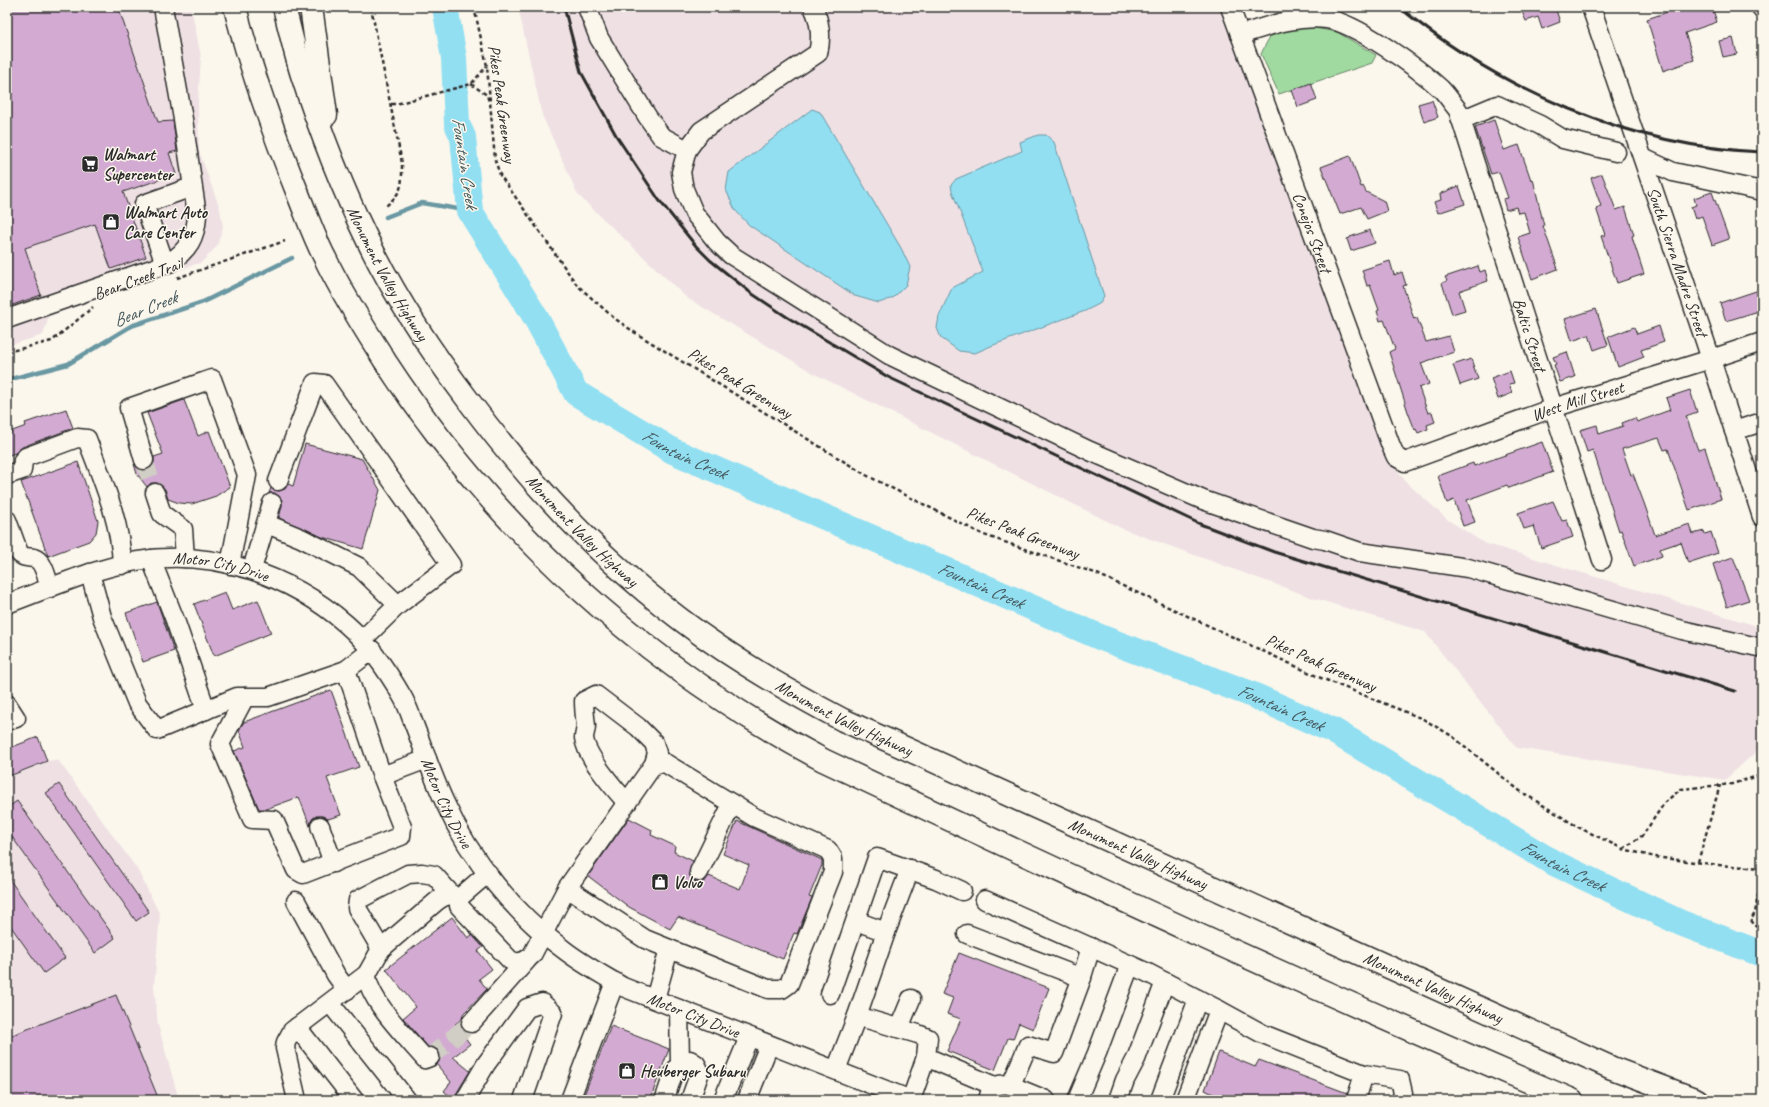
<svg xmlns="http://www.w3.org/2000/svg" width="1769" height="1107" viewBox="0 0 1769 1107" font-family="Caveat,sans-serif">
	<style>
		.built { fill: #efe0e4 }
		.green { fill: #a1daa0; stroke: #668266 }
		.water { fill: #92dff2; stroke: #6997a2 }
		.lines { fill: none; stroke-linecap: round; stroke-linejoin: round }
		.stream { stroke: #6997a2; stroke-width: 4.5 }
		.river { stroke: #92dff2; stroke-width: 26 }
		.building { fill: #d3abd2; stroke: #2b2b2b }
		.minor-tunnel { stroke: #d1cec5; stroke-width: 18; stroke-dasharray: 18 9; stroke-linecap: butt }
		.minor-casing { stroke: #2b2b2b; stroke-width: 21 }
		.highway-casing { stroke: #2b2b2b; stroke-width: 25 }
		.path { stroke: #2b2b2b; stroke-width: 2.5; stroke-dasharray: 4 3; stroke-linecap: butt }
		.minor { stroke: #fbf7ec; stroke-width: 18 }
		.highway { stroke: #fbf7ec; stroke-width: 22 }
		.rail { stroke: #2b2b2b; stroke-width: 3 }
		.labels { text-anchor: middle; dominant-baseline: central; stroke-width: 3; stroke-linejoin: round; paint-order: stroke }
		.street-label { font-size: 17px; fill: #2b2b2b; stroke: #fbf7ec }
		.poi-label { font-size: 17px; font-weight: bold; fill: #2b2b2b; stroke: #fbf7ec; text-anchor: start }
		.water-label { font-size: 18px; font-style: italic; fill: #45585d; stroke: #fbf7ec }
	</style>
	<rect width="100%" height="100%" fill="#fbf7ec"/>
	<filter id="ink" filterUnits="userSpaceOnUse"><feTurbulence type="fractalNoise" baseFrequency=".025" numOctaves="2"/><feDisplacementMap in="SourceGraphic" scale="8" xChannelSelector="R" yChannelSelector="G"/><feConvolveMatrix kernelMatrix="1 2 1 2 8 2 1 2 1" color-interpolation-filters="sRGB"/></filter>
	<g filter="url(#ink)">
		<!-- built -->
		<path class="built" d="M7,7H191L201,57L198,104L199,151L220,209L223,227L217,246L202,262L49,316L43,335L7,346Z
			M518,7H1219L1386,456L1406,482L1448,520L1484,543L1754,625L1762,636V746L1725,780L1517,748L1425,632L1313,598L1123,529L815,374L687,298L578,195L542,115Z
			M58,760L137,869L160,915L154,987L158,1025L179,1100H7V777L47,761Z"/>
		<!-- green -->
		<path class="green" d="M1309,27L1337,32L1376,55L1372,63L1279,94L1261,54L1271,34L1282,29Z"/>
		<!-- water -->
		<path class="water" d="M812,109L820,112L901,248L910,267L906,285L893,298L879,303L855,296L749,225L735,210L726,190L729,172Z
			M1038,135H1046L1054,142L1104,296L1099,304L1085,311L991,346L975,353L959,351L941,338L937,328L939,316L952,288L983,272L952,191L951,185L956,179L1022,151L1020,142Z"/>
		<g class="lines">
			<!-- stream -->
			<path class="stream" d="M386,217L422,203L470,211
				M7,380L68,364L131,326L203,302L292,258"/>
			<!-- river -->
			<path class="river" id="s1" d="M445,7L454,58L457,124L463,137L470,211L536,318L576,393L673,451L1102,638L1248,693L1332,730L1552,862L1681,923L1762,954"/>
		</g>
		<!-- building -->
		<path class="building" d="M7,7H118L158,122L173,121L177,151L169,153L176,174L123,192L146,257L111,269L95,224L25,248L41,295L7,307Z
			M1520,7H1561V8L1556,10L1560,22L1542,29L1538,17L1526,21Z
			M1682,7H1712L1717,22L1685,33L1694,60L1663,71L1647,19Z
			M1733,38L1737,54L1723,57L1719,41Z
			M1311,83L1317,100L1298,107L1292,90Z
			M1432,100L1438,117L1424,122L1418,104Z
			M1494,120L1504,150L1519,145L1531,180L1533,179L1544,226H1543L1558,269L1532,279L1518,237L1530,233L1524,212L1518,213L1516,207L1506,210L1503,199L1508,198L1499,172L1491,174L1475,127Z
			M1350,156L1361,187L1363,186L1366,192L1384,201L1387,211L1367,219L1361,207L1340,214L1321,167Z
			M1602,174L1616,210L1625,207L1634,235L1632,236L1633,240L1644,274L1617,283L1601,236L1605,235L1596,208L1601,206L1591,178Z
			M1459,186L1465,204L1438,213L1434,202L1441,200L1440,194Z
			M1712,192L1729,239L1712,245L1702,216L1695,219L1691,207L1696,205L1694,198Z
			M1370,230L1375,243L1351,251L1347,239L1350,238V237Z
			M1390,261L1394,275L1402,272L1406,285L1403,286L1414,319L1417,318L1426,342L1449,336L1454,352L1421,363L1429,384L1419,388L1428,413L1432,412L1435,422L1427,425L1428,429L1418,433L1416,429L1415,430L1408,412L1389,352L1395,349L1384,320L1380,321L1377,311L1379,310L1370,285L1367,286L1362,270Z
			M1478,266L1480,272L1485,270L1488,281L1459,291L1465,310L1452,314L1442,283L1447,281L1445,277Z
			M1762,289V310L1726,321L1720,303Z
			M1596,309L1608,345L1594,350L1589,335L1572,341L1565,319Z
			M1659,326L1664,342L1641,350L1644,357L1618,367L1608,337L1634,327L1637,334Z
			M1567,352L1575,377L1560,382L1554,365L1556,364L1553,357Z
			M1471,359L1478,379L1460,385L1453,365Z
			M1510,371L1514,383L1509,384L1512,393L1498,399L1491,378Z
			M1690,390L1697,412L1686,416L1698,450L1705,448L1721,499L1689,510L1668,449L1664,450L1659,438L1622,449L1631,475L1633,474L1644,503L1655,535L1690,524L1693,534L1704,531L1705,534L1711,532L1718,553L1688,563L1681,542L1660,549L1662,556L1634,566L1621,530L1619,531L1593,450L1587,452L1580,430L1597,425L1599,434L1623,426L1622,423L1635,418L1637,422L1670,410L1666,398Z
			M184,400L198,436L209,431L230,487L216,496L192,504L179,503L168,499L165,489L157,483H151L147,487L137,474L134,464L141,470H147L154,463V457L163,454L147,413Z
			M66,409L73,428L22,447L15,453L7,456V433L26,426L25,423Z
			M1542,442L1553,472L1509,488L1507,485L1467,500L1475,522L1463,526L1454,500L1447,503L1438,476L1473,463L1474,466Z
			M305,444L362,459L380,490L363,549L322,537L279,518L282,506V500L275,493H269L271,488L279,491L285,489L288,484L293,486Z
			M78,462L98,521L96,533L89,541L48,556L21,482Z
			M1553,501L1562,521L1567,520L1573,537L1541,548L1534,526L1524,529L1518,513Z
			M1733,557L1749,600L1727,607L1713,564Z
			M225,592L232,610L258,600L271,633L214,656L194,604Z
			M157,602L174,651L143,662L126,613Z
			M331,690L359,767L327,778L341,815L328,819L322,816H316L312,819L310,826L299,797L266,809H259L234,751L245,747L239,730L244,722Z
			M38,737L47,761L7,777V749Z
			M59,784L149,912L136,921L46,793Z
			M17,801L115,938L95,953L7,830V808Z
			M629,818L652,830L651,835L675,846L674,852L693,861L689,873L691,878L695,882L705,881L709,876L740,889L749,865L723,854L737,821L822,860V865L809,897L812,898L797,934L794,933L783,959L678,917L670,929L629,907L588,876Z
			M7,876L65,958L44,973L7,921Z
			M452,917L468,938L472,935L483,947L478,951L492,969L479,979L487,989L463,1014L462,1019L455,1024L470,1044L453,1057L470,1071L453,1099L444,1091L451,1082L437,1065L440,1059V1053L436,1049L428,1047L403,1018L416,1007L386,969Z
			M959,953L1049,988L1033,1029L1019,1023L1013,1039L1008,1038L995,1070L947,1051L961,1019L947,1014L953,998L942,994Z
			M116,995L159,1100H7V1037Z
			M611,1026L669,1049L650,1100H582Z
			M1219,1052L1255,1067L1259,1060L1347,1093L1346,1100H1211L1213,1094L1205,1090Z"/>
		<g class="lines">
			<!-- minor-tunnel -->
			<path class="minor-tunnel" d="M144,460L155,493
				M430,1057L471,1023"/>
			<defs>
				<g id="minor">
					<path d="M587,7L599,38L647,116L661,136L687,150"/>
					<path d="M813,7C820,20 822,38 818,53L701,131L687,150L681,172L684,189L694,213L717,242L731,255L889,355L1090,451L1203,500L1313,538L1325,540L1360,552L1468,568L1682,630L1762,648"/>
					<path id="s2" d="M1230,7L1391,446L1396,457L1405,462L1553,408L1711,359L1762,342"/>
					<path id="s3" d="M1591,7L1705,341L1762,517"/>
					<path d="M1761,7L1762,9"/>
					<path id="s4" d="M1240,35C1268,26 1297,15 1327,19C1356,23 1418,68 1441,89C1447,95 1452,103 1458,110L1602,560"/>
					<path d="M1461,120L1497,105L1540,125L1563,139L1616,152"/>
					<path d="M1643,158L1673,172L1762,191"/>
					<path d="M165,264L144,204L192,187"/>
					<path d="M7,319L169,263C188,250 196,238 197,215L183,119L163,7"/>
					<path d="M1734,431L1762,422"/>
					<path d="M144,460L129,408L212,379L247,475L230,565"/>
					<path d="M7,475L22,470L23,460L26,457L77,438L87,439C102,479 121,522 122,565"/>
					<path d="M278,481L315,383L324,384L451,565L398,605L362,640"/>
					<path d="M155,493L162,514L183,529L185,558"/>
					<path d="M7,520L19,553C23,558 28,557 34,558C44,561 47,579 50,588"/>
					<path d="M267,524L301,538L359,567L398,605"/>
					<path d="M151,559L175,620L206,710"/>
					<path d="M252,569L272,503"/>
					<path d="M90,573L102,617L137,703L157,730L237,697H268L346,670L372,650"/>
					<path id="s5" d="M7,604C50,588 93,569 137,561C212,548 290,575 346,624C369,644 387,670 402,696C408,706 411,717 415,727C425,753 434,780 446,805C470,859 515,914 563,949C582,964 603,975 623,987L911,1100"/>
					<path d="M346,670L382,776L427,759"/>
					<path d="M245,697L220,744L252,819L274,820L296,870L303,874L401,836L402,827L382,776"/>
					<path d="M7,704L16,718L7,721"/>
					<path d="M627,803C614,788 586,757 584,738C584,734 586,730 586,726C585,717 584,710 584,701L596,695L638,727L654,743L657,753L654,764"/>
					<path d="M320,826L333,863"/>
					<path d="M699,872L732,804"/>
					<path d="M488,873L459,898V906L510,960C518,965 526,961 532,955L567,888L654,764L665,763L754,817L828,850L833,858V872L789,984L782,989H768L645,939L567,888"/>
					<path d="M985,900L1146,972L1219,1010L1185,1100"/>
					<path d="M296,901L336,975L347,990"/>
					<path d="M856,921L886,932"/>
					<path d="M967,934L1082,978"/>
					<path d="M381,949L357,908L358,900L408,874L422,873L434,875L451,894"/>
					<path d="M367,974C367,999 409,1040 425,1059L430,1057"/>
					<path d="M830,994L877,858L936,879L962,891"/>
					<path d="M655,999L669,949"/>
					<path d="M330,1003L407,1100"/>
					<path d="M679,1009L680,1063"/>
					<path d="M1219,1010L1263,1034L1364,1074L1356,1100"/>
					<path d="M857,1016L886,932L910,869"/>
					<path d="M471,1023L527,960"/>
					<path d="M297,1027L354,1100"/>
					<path d="M899,1028L911,999"/>
					<path d="M836,1070L857,1016L918,1034L928,1038L926,1057"/>
					<path d="M1364,1074L1400,1080L1403,1093L1401,1100"/>
					<path d="M999,1085L1007,1084L1046,1100"/>
					<path d="M1011,1085L1028,1045L1054,1053L1080,983L1091,947"/>
					<path d="M665,1098L672,1077L680,1063L690,1060L696,1064L700,1072L690,1100"/>
					<path d="M297,1100L285,1048L286,1042L292,1031L367,974L381,949L437,901C445,895 449,894 459,898"/>
					<path d="M465,1100L486,1064L527,1008L542,1003L553,1013L523,1100"/>
					<path d="M570,1100L615,982"/>
					<path d="M723,1100L749,1037"/>
					<path d="M747,1100L769,1045"/>
					<path d="M911,1100L926,1057L992,1085L988,1100"/>
					<path d="M1077,1100L1097,1053L1130,965"/>
					<path d="M1118,1100L1125,1080L1136,1059L1165,982"/>
					<path d="M1160,1100L1198,999"/>
				</g>
				<g id="highway">
					<path d="M235,7C251,72 275,137 300,199C308,219 315,239 325,258C341,292 365,329 385,361C495,529 644,665 823,760C1071,877 1320,993 1572,1100"/>
					<path id="s6" d="M284,7C290,30 295,53 302,75C320,131 342,188 368,241C395,297 430,350 468,400C529,482 598,557 680,619C731,658 786,690 843,720L1612,1068L1697,1100"/>
					<path d="M311,7L326,115"/>
				</g>
			</defs>
			<!-- minor casing -->
			<use href="#minor" class="minor-casing"/>
			<!-- highway casing -->
			<use href="#highway" class="highway-casing"/>
			<!-- path -->
			<path class="path" d="M371,7L402,163C402,187 403,191 385,207
				M474,7L487,66L495,160L500,175L577,285L614,318L634,332L866,475L984,535L1095,573L1321,678L1423,719L1452,736L1520,791L1578,827L1623,849L1655,857L1719,865L1762,868
				M471,84L487,95L489,102
				M391,104H396L471,84L487,66
				M177,278L285,241
				M7,352L52,341L93,307
				M1758,776L1762,797
				M1623,849L1643,835L1665,802L1681,789L1732,784L1758,776L1762,769
				M1698,862L1720,785
				M1759,927L1755,926L1751,920L1755,913L1762,872"/>
			<!-- minor -->
			<use href="#minor" class="minor"/>
			<!-- highway -->
			<use href="#highway" class="highway"/>
			<!-- rail -->
			<path class="rail" d="M564,7L581,72L617,137L659,200L696,246L710,260L751,293L787,317L888,377L1200,524L1274,552L1735,691
				M1399,7C1500,90 1630,147 1762,152"/>
		</g>
	</g>
	<!-- icons -->
	<defs>
		<symbol id="supermarket-square" viewBox="-11 -11 22 22"><rect x="-9" y="-9" width="18" height="18" rx="4" fill="#2b2b2b" stroke="#fbf7ec"/><path d="M-6-5.5h2.5l.6 2H6L4.5 2H-2.5L-4.4-4H-6ZM-1.5 3.2a1.3 1.3 0 1 0 .1 0ZM3 3.2a1.3 1.3 0 1 0 .1 0Z" fill="#fff"/></symbol>
		<symbol id="shop-square" viewBox="-11 -11 22 22"><rect x="-9" y="-9" width="18" height="18" rx="4" fill="#2b2b2b" stroke="#fbf7ec"/><path d="M-5-2.5h2.3a2.7 3.5 0 0 1 5.4 0H5L5.5 6h-11ZM-1.5-2.5h3a1.5 2.3 0 0 0-3 0Z" fill="#fff"/></symbol>
	</defs>
	<g fill-rule="evenodd">
		<use href="#supermarket-square" x="80" y="154" width="20" height="20"/>
		<use href="#shop-square" x="101" y="212" width="20" height="20"/>
		<use href="#shop-square" x="650" y="872" width="20" height="20"/>
		<use href="#shop-square" x="617" y="1061" width="20" height="20"/>
	</g>
	<g class="labels">
		<!-- street labels -->
		<g class="street-label">
			<text transform="translate(502 104) rotate(82)">Pikes Peak Greenway</text>
			<text stroke="none"><textPath href="#s2" startOffset="240">Conejos Street</textPath></text>
			<text stroke="none"><textPath href="#s3" startOffset="269">South Sierra Madre Street</textPath></text>
			<text stroke="none"><textPath href="#s6" startOffset="287">Monument Valley Highway</textPath></text>
			<text transform="translate(138 279) rotate(-20)">Bear Creek Trail</text>
			<text stroke="none"><textPath href="#s4" startOffset="487">Baltic Street</textPath></text>
			<text transform="translate(740 383) rotate(32)">Pikes Peak Greenway</text>
			<text stroke="none"><textPath href="#s2" startOffset="673">West Mill Street</textPath></text>
			<text stroke="none"><textPath href="#s6" startOffset="611">Monument Valley Highway</textPath></text>
			<text transform="translate(1023 533) rotate(21)">Pikes Peak Greenway</text>
			<text stroke="none"><textPath href="#s5" startOffset="222">Motor City Drive</textPath></text>
			<text transform="translate(1321 663) rotate(24)">Pikes Peak Greenway</text>
			<text stroke="none"><textPath href="#s6" startOffset="935">Monument Valley Highway</textPath></text>
			<text stroke="none"><textPath href="#s5" startOffset="570">Motor City Drive</textPath></text>
			<text stroke="none"><textPath href="#s6" startOffset="1259">Monument Valley Highway</textPath></text>
			<text stroke="none"><textPath href="#s6" startOffset="1583">Monument Valley Highway</textPath></text>
			<text stroke="none"><textPath href="#s5" startOffset="906">Motor City Drive</textPath></text>
		</g>
		<!-- poi labels -->
		<g class="poi-label">
			<text x="103" y="154">Walmart<tspan x="103" dy="20">Supercenter</tspan></text>
			<text x="124" y="212">Walmart Auto<tspan x="124" dy="20">Care Center</tspan></text>
			<text x="673" y="882">Volvo</text>
			<text x="640" y="1071">Heuberger Subaru</text>
		</g>
		<!-- water labels -->
		<g class="water-label">
			<text transform="translate(465 163) rotate(81)">Fountain Creek</text>
			<text transform="translate(145 309) rotate(-22)">Bear Creek</text>
			<text stroke="none"><textPath href="#s1" startOffset="542">Fountain Creek</textPath></text>
			<text stroke="none"><textPath href="#s1" startOffset="866">Fountain Creek</textPath></text>
			<text stroke="none"><textPath href="#s1" startOffset="1190">Fountain Creek</textPath></text>
			<text stroke="none"><textPath href="#s1" startOffset="1514">Fountain Creek</textPath></text>
		</g>
	</g>
	<!-- margin -->
	<rect width="1769" height="1107" fill="none" stroke="#fbf7ec" stroke-width="24"/>
	<rect x="12" y="12" width="1745" height="1083" fill="none" stroke="#2b2b2b" stroke-width="1.5" filter="url(#ink)"/>
</svg>
